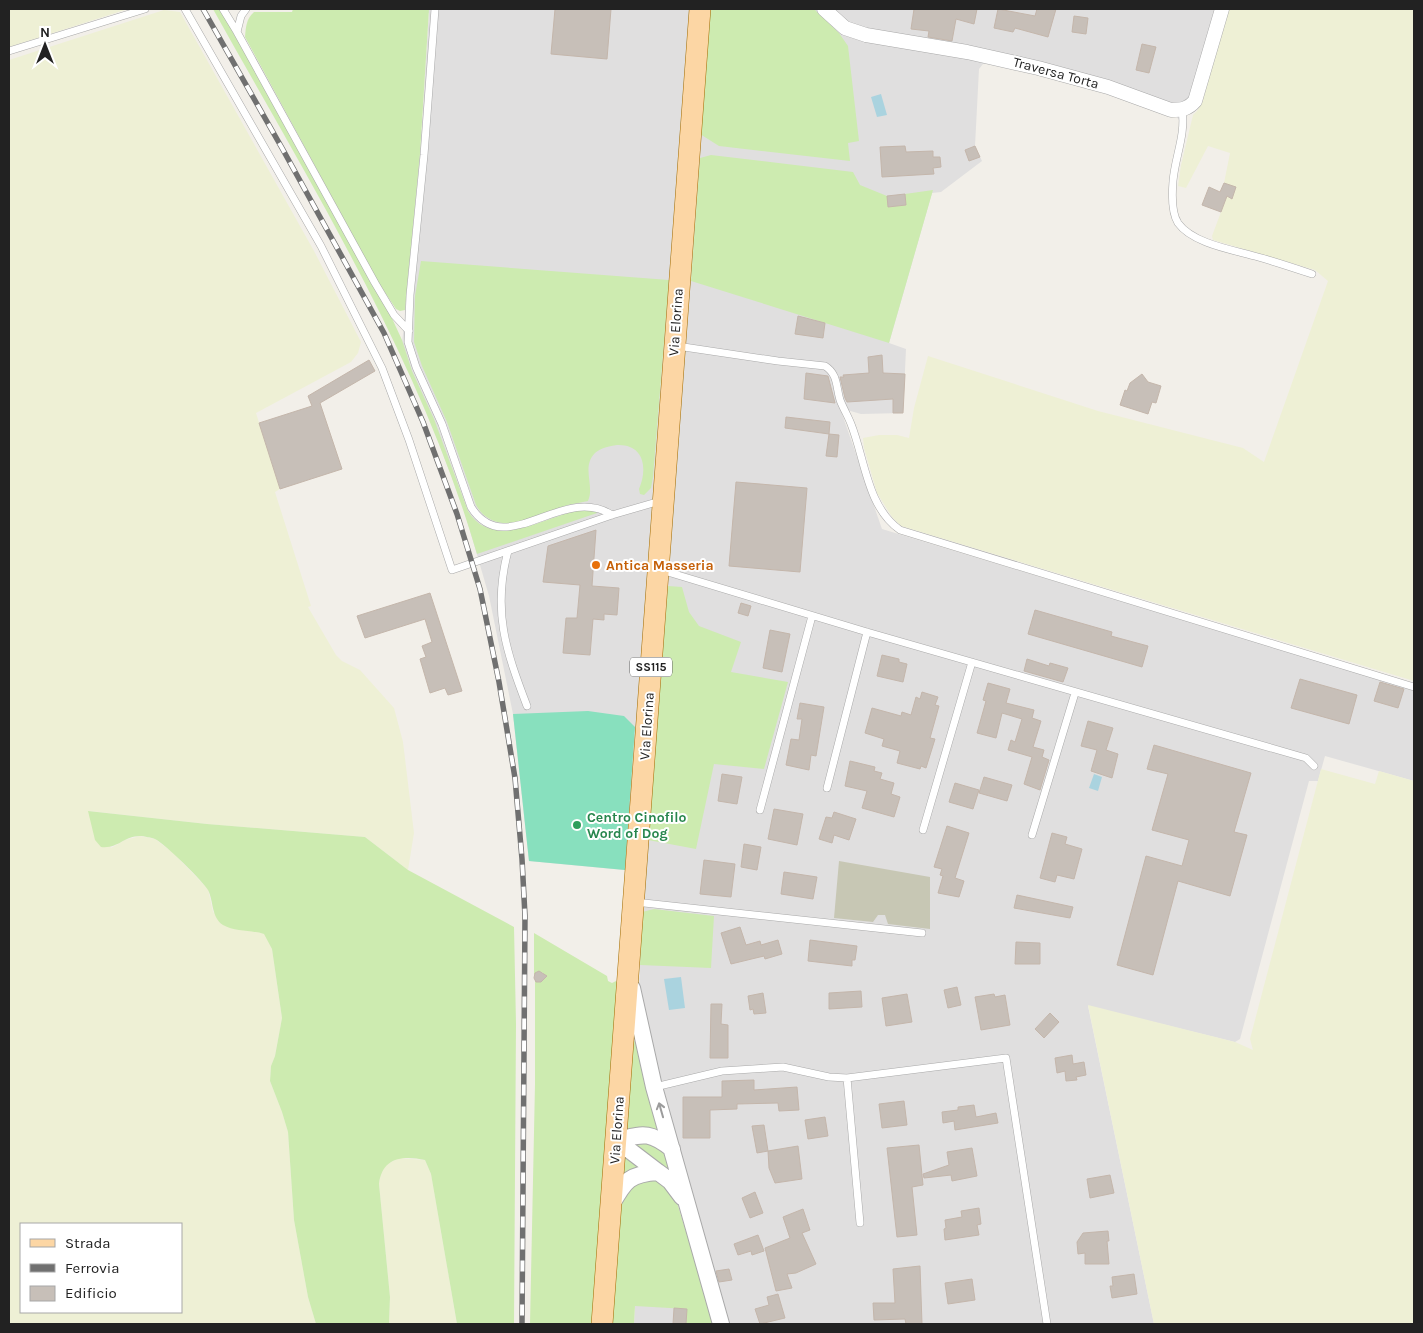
<svg xmlns="http://www.w3.org/2000/svg" width="1423" height="1333" viewBox="0 0 1423 1333" font-family="Karla,sans-serif">
	<style>
		.residential { fill: #e0dfdf }
		.construction { fill: #c7c7b4 }
		.farmland { fill: #eef0d5; fill-rule: evenodd }
		.grass { fill: #cdebb0 }
		.pitch { fill: #88e0be }
		.water { fill: #aad3df }
		.building { fill: #c7bfb8; stroke: #c4b6ab }
		.lines { fill: none; stroke-linecap: round; stroke-linejoin: round }
		.service-casing { stroke: #a9a9a9; stroke-width: 8 }
		.minor-casing { stroke: #a9a9a9; stroke-width: 15 }
		.tertiary-casing { stroke: #a9a9a9; stroke-width: 18 }
		.primary-casing { stroke: #a06b00; stroke-width: 22 }
		.service { stroke: #fff; stroke-width: 7 }
		.minor { stroke: #fff; stroke-width: 14 }
		.tertiary { stroke: #fff; stroke-width: 16 }
		.primary { stroke: #fcd6a4; stroke-width: 21 }
		.rail-casing { stroke: #707070; stroke-width: 5.5 }
		.rail { stroke: #fff; stroke-width: 4; stroke-dasharray: 11; stroke-linecap: butt }
		.oneway { stroke: #9c9c9c }
		.food-dot { fill: #e8710a; stroke: #fff; stroke-width: 2 }
		.leisure-dot { fill: #2e9e5b; stroke: #fff; stroke-width: 2 }
		.labels { text-anchor: middle; dominant-baseline: central; stroke-width: 4; stroke-linejoin: round; paint-order: stroke }
		.shield { fill: #fff; stroke: #646464; stroke-width: 1 }
		.shield-label { font-size: 12px; font-weight: bold; fill: #222 }
		.street-label { font-size: 14px; fill: #222; stroke: #fff }
		.food-label { font-size: 14px; font-weight: bold; fill: #c56008; stroke: #fff; text-anchor: start }
		.leisure-label { font-size: 14px; font-weight: bold; fill: #27864d; stroke: #fff; text-anchor: start }
	</style>
	<rect width="100%" height="100%" fill="#f2efe9"/>
	<!-- residential -->
	<path class="residential" d="M355,9H1216L1189,102L1179,120L1176,116L1129,99L988,62L983,64L979,69L975,146L982,161L941,192L932,193L889,343L906,349L903,413L861,414L840,408L882,529L1414,690V781L1325,756L1318,781H1309L1240,1039L1235,1042L1088,1006L1154,1324H634L635,1306L688,1235L675,1196L637,1044L642,912L645,872L529,861L513,714L489,596L464,510L430,419L401,355L420,154L429,13Z"/>
	<!-- construction -->
	<path class="construction" d="M839,861L930,877V929L888,924L885,915H878L873,922L834,918Z"/>
	<!-- farmland -->
	<path class="farmland" d="M9,9H128L9,47Z
		M1228,9H1414V681L901,526L892,517L877,493L864,448L863,438L879,435H897L909,438L914,408L928,356L1098,411L1243,448L1264,462L1328,281L1315,270L1213,240L1212,236L1227,196L1232,198L1236,188L1224,183L1230,153L1208,146L1186,188L1178,186L1181,165L1193,115L1197,111L1202,103Z
		M164,10L180,12L314,251L361,342L358,353L351,362L256,413L280,489L275,492L311,606L308,607L336,655L342,661L360,670L394,708L403,742L414,833L408,870L365,837L207,824L89,811L111,848L125,840L140,836L155,839L172,852L208,889L213,912L233,928L254,930L265,934L272,949L282,1018L275,1056L271,1066L270,1081L282,1112L288,1132L294,1220L308,1297L316,1324H9V60ZM21,1224H181V1312H21Z
		M1321,769L1375,784L1379,771L1414,781V1324H1154L1088,1005L1235,1042L1253,1050L1250,1039Z
		M399,1158L425,1160L431,1174L457,1324H389L390,1297L379,1184L380,1173L387,1164Z"/>
	<!-- grass -->
	<path class="grass" d="M213,9H220L390,314L402,340L412,371L434,419L468,511C491,550 543,519 575,511C581,509 589,510 595,510L597,513L477,554C420,359 311,185 213,9Z
		M293,9H429L420,154L405,310L400,311L396,309L378,282L245,37C246,27 246,19 254,12H292Z
		M710,9H814L839,33L848,46L859,141L848,143L850,161L719,146L700,134Z
		M711,155L853,172L860,185L887,196L889,207L906,205L905,194L933,190L889,343L691,281L700,158Z
		M421,261L669,280L653,477L651,488L644,495L640,494L639,489C648,468 644,444 617,445C609,446 601,448 595,453C581,467 595,486 588,501L568,505L516,523C499,525 484,520 476,505L447,422L422,366L414,342L415,296Z
		M668,586L682,587L689,612L699,626L741,642L731,672L788,682L764,769L714,764L696,849L648,840Z
		M88,811L207,824L365,837L408,870L514,927L516,1024L514,1324H457L431,1174L425,1160C402,1155 382,1158 379,1184L390,1297L389,1324H316L308,1297L294,1220L288,1132L282,1112L270,1081L271,1066L275,1056L282,1018L272,949L264,934C252,930 235,932 223,925C211,917 214,902 208,890C203,881 165,844 155,839C152,838 144,836 140,836C124,836 118,849 101,847L95,840Z
		M654,909L714,916L711,968L640,965L642,912Z
		M534,933L607,976L608,981L612,983L616,981L618,984L593,1324H530L535,1084V980L539,982L543,980L544,976L542,972H537L534,975Z
		M635,1041L661,1130L658,1132H626L632,1042Z
		M639,1140L664,1149L673,1173L632,1147L633,1142Z
		M626,1154L641,1168L625,1173L623,1172V1156Z
		M654,1179L661,1182L675,1196L711,1313L712,1324H686L687,1309L635,1306L634,1324H608L616,1211L632,1184Z"/>
	<!-- pitch -->
	<path class="pitch" d="M588,711L624,716L635,727L625,870L529,861L513,714Z"/>
	<!-- water -->
	<path class="water" d="M881,94L887,115L877,117L871,97Z
		M1094,774L1102,777L1098,791L1089,788Z
		M681,977L685,1008L669,1010L664,979Z"/>
	<!-- building -->
	<path class="building" d="M555,9H611L607,59L551,54Z
		M914,9H977L974,24L956,19L952,41L928,37L929,31L911,29Z
		M998,9L1035,16L1037,9H1056L1048,37L1015,28L1013,32L994,28Z
		M1074,16L1088,18L1086,34L1072,32Z
		M1142,44L1156,47L1149,73L1136,70Z
		M905,146L906,152L933,151V157H940L941,167L933,168L934,174L882,177L880,147Z
		M975,146L980,157L969,161L965,150Z
		M1224,183L1236,187L1232,199L1227,196L1221,212L1202,205L1209,187L1220,192Z
		M905,194L906,205L888,207L887,196Z
		M798,316L825,323L823,338L795,334Z
		M882,355L883,373L905,374L903,413H893V399L847,402L845,398L840,377H844L843,375L869,373L868,357Z
		M369,360L375,371L320,403L342,469L280,489L259,423L312,406L308,396Z
		M806,373L828,376L835,403L804,399Z
		M1142,374L1148,382L1161,386L1156,403L1152,402L1148,414L1120,405L1125,390L1127,391L1130,383Z
		M786,417L830,422L829,434L785,428Z
		M829,434L839,435L837,457L826,456Z
		M736,482L807,488L800,572L729,566Z
		M596,530L592,586L619,588L617,615L604,614V620L593,619L590,655L563,653L566,618H577L580,585L543,582L548,546Z
		M430,593L462,691L448,695L445,688L430,693L420,659L426,657L422,646L432,642L425,619L365,638L357,616Z
		M741,603L751,606L748,616L738,613Z
		M1035,610L1112,632L1111,636L1148,646L1142,667L1028,634Z
		M770,630L790,634L782,672L763,668Z
		M882,655L899,659V662L907,664L903,682L877,676Z
		M1027,659L1049,666L1050,663L1068,668L1063,682L1024,671Z
		M1300,679L1357,695L1349,724L1291,708Z
		M1380,682L1404,689L1398,708L1374,701Z
		M988,683L1010,689L1006,703L1034,710L1032,718L1041,721L1033,747L1044,750L1042,757L1049,760L1040,790L1024,784L1032,757L1008,750L1011,740L1015,742L1022,719L1002,713L996,738L977,733L986,701L983,700Z
		M922,692L938,697L935,705L939,706L930,738L935,739L926,768L921,766L920,769L897,763L900,751L882,746L884,739L865,733L872,708L901,716L902,712L911,715L916,697L920,699Z
		M800,703L824,707L816,756L811,755L809,770L786,765L791,739L799,740L802,719H797Z
		M1088,721L1113,728L1106,750L1118,754L1112,778L1091,771L1097,750L1081,746Z
		M1154,745L1251,773L1234,832L1247,835L1230,896L1178,881L1153,975L1117,965L1146,856L1182,866L1189,840L1152,830L1168,774L1147,769Z
		M850,761L875,767L874,771L882,773L880,779L894,783L891,794L900,797L894,817L862,808L867,791L845,786Z
		M722,774L742,777L737,804L718,801Z
		M984,777L1012,785L1007,801L979,793Z
		M955,783L979,790L973,809L949,802Z
		M774,809L803,814L797,845L768,839Z
		M834,812L856,819L849,840L834,835L832,843L819,839L826,817L832,818Z
		M947,826L969,833L955,878L964,881L959,897L938,893L943,876L940,875L942,869L934,867Z
		M1052,833L1067,837L1065,844L1082,849L1074,879L1057,875L1055,882L1040,878Z
		M744,844L761,847L757,870L741,867Z
		M704,860L735,864L731,897L700,894Z
		M784,872L817,877L813,899L781,894Z
		M1017,895L1073,907L1070,918L1014,908Z
		M740,927L746,945L760,941L761,945L778,940L782,954L765,959L764,956L731,964L721,933Z
		M810,940L857,946L855,960H852V966L808,961Z
		M1016,942L1040,943V964H1015Z
		M539,971L547,976L541,982H536L534,978L535,973Z
		M957,987L961,1005L948,1008L944,990Z
		M861,991L862,1007L829,1009V993Z
		M763,993L766,1013L754,1014L753,1009L750,1010L748,996Z
		M907,994L912,1022L886,1026L882,998Z
		M994,994L995,997L1005,995L1010,1025L981,1030L975,997Z
		M711,1004H722L721,1024L728,1025V1058H710Z
		M1050,1013L1059,1022L1044,1038L1035,1029Z
		M1072,1055L1073,1064L1084,1062L1086,1075L1076,1077L1077,1080L1066,1081L1065,1071L1057,1073L1055,1058Z
		M754,1080V1090L797,1087L799,1110L779,1111L778,1103L737,1104V1109L710,1110V1138H683V1097H722V1081Z
		M904,1101L907,1125L882,1128L879,1104Z
		M974,1105L976,1117L996,1113L998,1123L955,1130L954,1121L943,1123L942,1112L958,1110V1107Z
		M825,1117L828,1136L808,1139L805,1120Z
		M764,1125L768,1151L757,1153L752,1126Z
		M919,1145L923,1185L912,1187L917,1235L897,1237L887,1148Z
		M798,1146L802,1179L775,1183L769,1168L768,1151Z
		M972,1148L977,1176L952,1181L951,1175L924,1178L923,1174L949,1165L947,1152Z
		M1110,1175L1114,1193L1090,1198L1087,1179Z
		M755,1192L763,1213L750,1218L742,1198Z
		M979,1208L981,1224L977,1225L979,1235L945,1240L944,1229L946,1228L945,1220L962,1217L961,1211Z
		M803,1209L810,1230L802,1233L816,1264L796,1273L787,1274L792,1288L776,1291L765,1248L790,1238L783,1217Z
		M1108,1231L1109,1241H1107L1109,1264H1085V1253L1078,1254L1077,1242L1083,1233Z
		M758,1235L764,1251L752,1255L751,1251L738,1255L734,1244Z
		M920,1266L922,1324H906L905,1319L874,1320L873,1303H895L893,1269Z
		M729,1269L732,1280L719,1282L716,1271Z
		M1134,1274L1137,1294L1112,1298L1110,1286H1113L1112,1277Z
		M972,1279L975,1300L948,1304L945,1283Z
		M778,1294L785,1318L760,1324L755,1309L769,1305L767,1297Z
		M674,1308L687,1309L686,1324H673Z"/>
	<g class="lines">
		<defs>
			<path id="service" d="M185,9L321,246L382,368L409,440L452,570L612,515L660,501
				M223,9L237,32
				M246,9L241,16L237,32L375,283L394,315L409,331
				M435,9L424,155L410,295L408,342L416,367L442,424L471,507C506,562 562,483 612,515
				M9,51L145,9
				M1182,110C1186,134 1175,157 1173,181C1172,193 1171,212 1178,223C1193,244 1234,250 1258,257C1276,262 1294,268 1312,274
				M677,346L778,361L825,366C838,374 836,387 840,400C843,408 848,416 851,424C865,459 867,507 900,530L1414,687
				M508,551C492,611 506,651 527,706
				M661,570L867,632L1306,758L1314,766
				M827,788L867,632
				M760,810L812,616
				M923,830L972,662
				M1032,835L1075,693
				M635,902L922,933
				M847,1078L860,1223
				M655,1087L722,1071L783,1067L829,1077L847,1078L1006,1058L1047,1324"/>
			<path id="minor" d="M824,9L845,28L866,35L967,52L1038,68L1108,87L1171,110C1182,110 1188,109 1195,101L1222,9"/>
			<path id="tertiary" d="M632,988L654,1087L721,1324
				M616,1140C644,1134 649,1131 672,1149
				M616,1140L658,1172
				M612,1204C625,1180 630,1174 658,1172L670,1181L682,1197"/>
			<path id="primary" d="M602,1324L700,9"/>
		</defs>
		<!-- service casing -->
		<use href="#service" class="service-casing"/>
		<!-- minor casing -->
		<use href="#minor" class="minor-casing"/>
		<!-- tertiary casing -->
		<use href="#tertiary" class="tertiary-casing"/>
		<!-- primary casing -->
		<use href="#primary" class="primary-casing"/>
		<!-- service -->
		<use href="#service" class="service"/>
		<!-- minor -->
		<use href="#minor" class="minor"/>
		<!-- tertiary -->
		<use href="#tertiary" class="tertiary"/>
		<!-- primary -->
		<use href="#primary" class="primary"/>
		<defs>
			<path id="rail" d="M203,9L282,148L384,333L423,422L457,514L480,589L499,682L515,778L522,859L525,916L522,1324"/>
		</defs>
		<!-- rail casing -->
		<use href="#rail" class="rail-casing"/>
		<!-- rail -->
		<use href="#rail" class="rail"/>
	</g>
	<!-- one-way arrows -->
	<defs><path id="oneway-shaft" d="M-6 0H5M1.5-3L5.5 0L1.5 3" fill="none" stroke-width="1.6" stroke-linecap="round" stroke-linejoin="round" transform="scale(1.25)"/></defs>
	<use class="oneway" href="#oneway-shaft" transform="translate(661 1110) rotate(-106)"/>
	<!-- markers -->
	<circle class="food-dot" cx="596" cy="565" r="5"/>
	<circle class="leisure-dot" cx="577" cy="825" r="5"/>
	<g class="labels">
		<!-- shield labels -->
		<rect class="shield" x="630" y="657.5" width="42" height="19" rx="4"/>
		<g class="shield-label">
			<text x="651" y="667">SS115</text>
		</g>
		<!-- street labels -->
		<g class="street-label">
			<text transform="translate(1056 73) rotate(15)">Traversa Torta</text>
			<text transform="translate(676 322) rotate(-86)">Via Elorina</text>
			<text transform="translate(647 726) rotate(-86)">Via Elorina</text>
			<text transform="translate(617 1130) rotate(-86)">Via Elorina</text>
		</g>
		<!-- food labels -->
		<g class="food-label">
			<text x="606" y="565">Antica Masseria</text>
		</g>
		<!-- leisure labels -->
		<g class="leisure-label">
			<text x="587" y="817">Centro Cinofilo<tspan x="587" dy="16">Word of Dog</tspan></text>
		</g>
	</g>
	<!-- border -->
	<rect width="1423" height="1333" fill="none" stroke="#222222" stroke-width="20"/>
	<!-- legend -->
	<rect x="20" y="1223" width="162" height="90" fill="#ffffff" stroke="#a7a7a7"/>
	<rect x="30" y="1239" width="25" height="8" fill="#fcd6a4" stroke="#a7a7a7"/>
	<text x="65" y="1248" font-size="15" fill="#222222">Strada</text>
	<rect x="30" y="1264" width="25" height="8" fill="#707070" stroke="#a7a7a7"/>
	<text x="65" y="1273" font-size="15" fill="#222222">Ferrovia</text>
	<rect x="30" y="1286" width="25" height="15" fill="#c7bfb8" stroke="#a7a7a7"/>
	<text x="65" y="1298" font-size="15" fill="#222222">Edificio</text>
	<!-- north arrow -->
	<g transform="translate(45 45)" stroke="#ffffff" stroke-width="4" paint-order="stroke">
	<path d="M0-4L9 19L0 12L-9 19Z" fill="#222222"/>
	<text y="-8" font-size="14" font-weight="bold" text-anchor="middle" fill="#222222">N</text>
	</g>
</svg>
